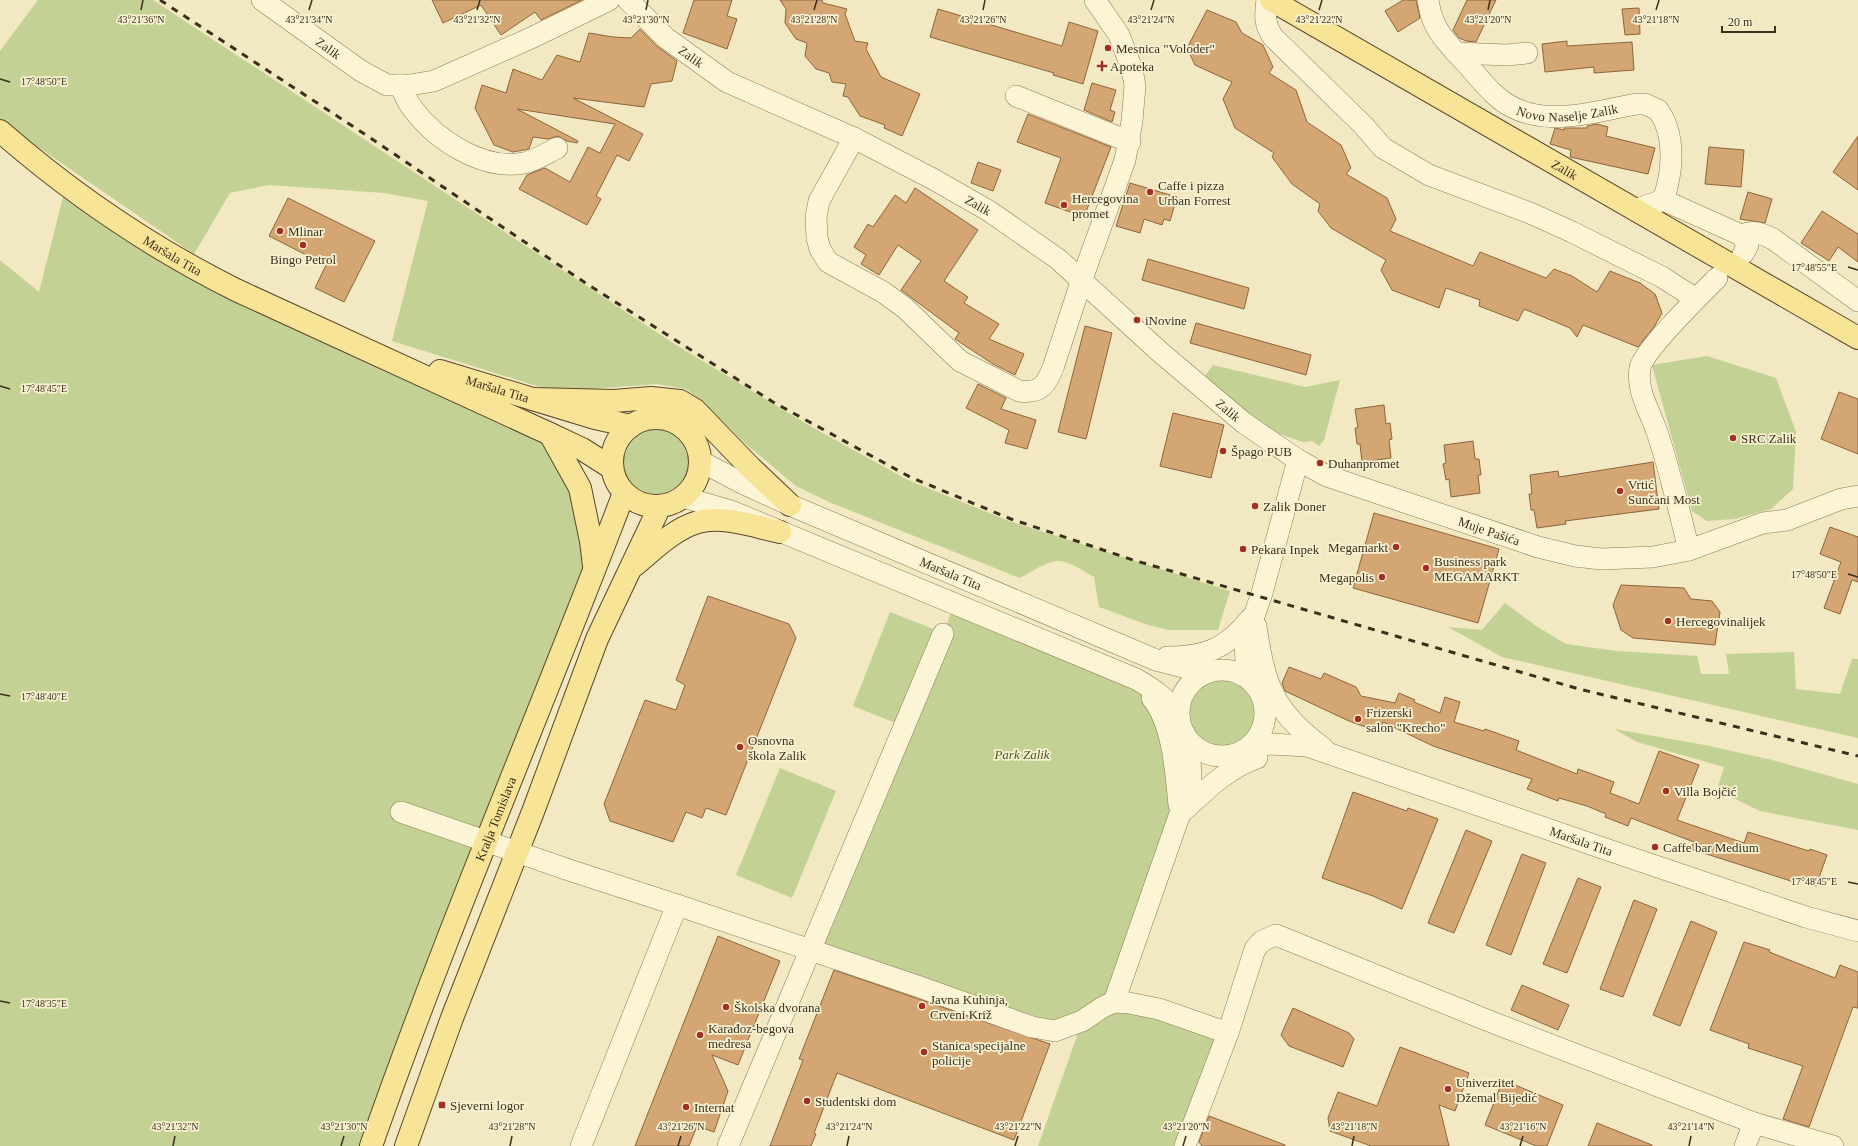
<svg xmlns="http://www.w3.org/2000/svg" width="1858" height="1146" viewBox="0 0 1858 1146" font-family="'Times New Roman',serif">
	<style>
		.green { fill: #c3d194 }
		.building { fill: #d3a674; stroke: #8e653b }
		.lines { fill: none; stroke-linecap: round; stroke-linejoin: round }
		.minor-casing { stroke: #8d7957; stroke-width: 22 }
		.major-casing { stroke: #5a462c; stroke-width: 24 }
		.minor { stroke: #fbf4d5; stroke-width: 21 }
		.major { stroke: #f8e496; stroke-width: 22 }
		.rail { stroke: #3b2f1c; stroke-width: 3; stroke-dasharray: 7 7; stroke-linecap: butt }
		.ticks { fill: none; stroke: #3b2f1c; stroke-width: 1.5 }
		.poi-dot { fill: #a12f22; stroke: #f8f1d1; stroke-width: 1.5 }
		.labels { text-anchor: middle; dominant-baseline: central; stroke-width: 3.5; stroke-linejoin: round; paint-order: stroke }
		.street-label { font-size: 13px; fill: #3b2f1c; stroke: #f8f1d1 }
		.poi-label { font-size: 13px; fill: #3b2f1c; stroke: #f8f1d1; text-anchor: start }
		.park-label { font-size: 13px; font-style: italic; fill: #455921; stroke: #f8f1d1 }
		.ticks-label { font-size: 10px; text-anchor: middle; fill: #3b2f1c; stroke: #f8f1d1; stroke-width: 3.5; stroke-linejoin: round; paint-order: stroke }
	</style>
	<rect width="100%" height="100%" fill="#f2e8c1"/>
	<!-- green -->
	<path class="green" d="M38,0H153L673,343L810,426L908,480L1009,521L1230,591L1218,630H1168L1145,624L1099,607L1094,577C1057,554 1057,557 1020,578L829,502L796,486L747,445L702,401L686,389L657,384L575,390L543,388L392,341L428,201L384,193L269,185L230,193L194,254L0,121V51Z
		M66,185L116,218L550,434L594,566L371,1146H0V260L39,292Z
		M1707,356L1776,378L1796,432L1793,489L1771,509L1735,519L1707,521L1692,511L1652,365Z
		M1213,365L1305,387L1340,380L1324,440L1319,446L1312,441L1303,442L1261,428L1201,381Z
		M615 462a41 41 0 1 1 82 0a41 41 0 1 1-82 0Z
		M1505,603L1536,626L1566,644L1617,651L1697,656L1701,674H1729L1726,654L1794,652L1796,689L1840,694L1852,659H1858V738L1502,657L1448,627L1482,630Z
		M955,604L1136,679L1157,704L1180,813L1114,1002L1225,1032L1182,1146H1038L1082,1022L1055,1031L811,950Z
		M890,612L936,630L898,724L853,706Z
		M1183 713a40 40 0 1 1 80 0a40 40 0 1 1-80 0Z
		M1614,729L1705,745L1772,760L1858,784V830L1760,811L1717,790L1724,767L1637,742Z
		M780,768L836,791L792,898L736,875Z"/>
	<!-- building -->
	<path class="building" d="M432,0H582L541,20L535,12L501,35L481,5L443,23Z
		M694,0H732L727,16L737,19L727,49L683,33Z
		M780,0H822L823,3L847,9L845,14L855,41L868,43L866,49L881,77L920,94L902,136L884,128L885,125L860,116L848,97L843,96L846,84L832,82L829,73L816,69L805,56L807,43L796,39L785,23L786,9Z
		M1403,0H1416L1420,18L1398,32L1385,11Z
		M1467,0H1496L1476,42L1466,41L1459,38L1453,30Z
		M1639,8L1640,34L1625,35L1622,9Z
		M938,9L1062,46L1069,22L1098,31L1083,84L1053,75L1054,73L930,37Z
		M1207,10L1236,22L1242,33L1263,45L1273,67L1269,73L1296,90L1307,122L1341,145L1351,168L1346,174L1387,198L1396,219L1390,231L1473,266L1480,252L1546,278L1554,269L1572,276L1597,292L1610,271L1640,283L1655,294L1662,313L1654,327L1638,347L1583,325L1577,337L1570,328L1524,309L1518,321L1479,306L1480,300L1446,288L1439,308L1392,290L1381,270L1386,260L1331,228L1318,211L1320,204L1292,184L1272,157L1274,153L1235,128L1223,99L1232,82L1195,65L1187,48Z
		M640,29L658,47L677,61L672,81L651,84L644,107L573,98L643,134L629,161L617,155L596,196L601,199L587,225L519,189L527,175L545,168L570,182L588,147L600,153L615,124L517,109L578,141L577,143L567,141L558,136L548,139L533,137L529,149L513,152L494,145L475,108L482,85L506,93L513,69L542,80L557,55L580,62L589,33L613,37L631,38Z
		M1567,41V46L1632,42L1634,70L1594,73V67L1545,72L1542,44Z
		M1092,83L1116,90L1110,110L1115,112L1112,122L1084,110Z
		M1028,114L1111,147L1084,217L1045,203L1061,158L1017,142Z
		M1597,124L1608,127L1606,136L1655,148L1648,174L1570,157L1571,150L1550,144L1555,128L1564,130V128H1587V126Z
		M1858,136V190L1833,172Z
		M1709,147L1744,150L1741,187L1705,184Z
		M978,162L1001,170L993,191L971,183Z
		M1130,183L1177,197L1170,221L1164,219L1162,225L1144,219L1140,233L1116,226Z
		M915,188L978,230L944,281L968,297L964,303L999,324L989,339L1024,354L1015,375L993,364L955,339L959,333L901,290L921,261L898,245L879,275L861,264L866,255L854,247L868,224L873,227L895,195L906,203Z
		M1748,192L1772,199L1765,223L1740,219Z
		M288,198L375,241L344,302L315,288L326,265L269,236Z
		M1822,211L1858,234V262L1838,247L1829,261L1801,243Z
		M1148,259L1249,288L1244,309L1142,280Z
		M1196,323L1311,355L1306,375L1190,343Z
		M1085,326L1112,333L1086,439L1058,432Z
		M978,384L1006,398L1001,409L1036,420L1027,449L1005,443L1009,430L966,408Z
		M1839,392L1858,399V454L1821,439Z
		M1384,405L1386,424L1390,423L1392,439L1389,440L1391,458L1362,462L1360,444H1357L1355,428H1358L1355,409Z
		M1173,413L1224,425L1211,478L1160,466Z
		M1473,441L1475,459H1479L1481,475H1478L1480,493L1451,497L1449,479L1446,480L1443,464L1446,463L1444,445Z
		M1653,462L1659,509L1565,521L1566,524L1537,528L1534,510H1531L1529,494H1532L1530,475L1558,471L1559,477Z
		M1374,513L1499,549L1478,623L1353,588Z
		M1830,527L1858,537V582L1852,580L1840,614L1824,608L1841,562L1820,554Z
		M1621,585L1684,588L1691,599L1712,601L1720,612L1715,645L1633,638L1621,630L1613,605Z
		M708,596L789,624L796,638L726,815L706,808L702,818L686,812L673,842L610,821L604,804L645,700L676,710L685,685L676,680Z
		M1289,667L1321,679L1324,673L1356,687L1361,696L1395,703L1399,693L1415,700L1414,702L1440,713L1445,697L1460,702L1454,722L1484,731L1485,729L1519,741L1516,750L1577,774L1578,769L1614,782L1610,793L1639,804L1659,751L1699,765L1677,820L1744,843L1748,832L1809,851L1810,849L1827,855L1816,886L1794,879V882L1691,849L1694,842L1631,818L1628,826L1605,817L1606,814L1587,806L1559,798L1558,801L1527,789L1532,779L1433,746L1383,722L1379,732L1349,721L1285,691L1282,683Z
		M1353,792L1407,811L1408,808L1438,819L1402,909L1373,896L1322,878Z
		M1466,830L1492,841L1454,933L1428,923Z
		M1522,854L1546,863L1511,955L1486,945Z
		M1578,878L1601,887L1567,973L1543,964Z
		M1634,900L1657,909L1623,997L1600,989Z
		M1691,921L1717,932L1680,1026L1653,1015Z
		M718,936L780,961L738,1065L712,1055L728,1091L714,1132L697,1126L689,1146H635Z
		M1744,942L1770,950L1769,952L1835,978L1840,965L1858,972V1008L1853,1007L1809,1127L1783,1119L1803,1066L1748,1048L1749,1044L1710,1030Z
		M834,970L1050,1044L1014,1140L837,1073L814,1133L816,1134L811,1146H770L803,1060L799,1059Z
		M1522,985L1569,1005L1558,1030L1511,1010Z
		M1293,1008L1349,1033L1354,1039L1343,1067L1289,1046L1281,1035Z
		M1400,1047L1469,1073L1455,1111L1439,1105L1449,1146H1371L1330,1131L1328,1118L1338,1092L1377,1106Z
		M1503,1080L1563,1105L1547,1146H1536L1485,1125Z
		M1209,1116L1285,1145V1146H1202L1199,1142Z
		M1597,1123L1652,1145V1146H1588Z"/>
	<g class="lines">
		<defs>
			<g id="minor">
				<path id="s1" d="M262,0L361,71L387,85H410L434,81L531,38L609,0"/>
				<path id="s2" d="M628,0L666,38L727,82L854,138L933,179L989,211L1058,259L1160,352L1244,423L1298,460L1327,476L1538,547L1575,556L1601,559L1653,557L1689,550L1763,523L1787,520L1841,499L1858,496"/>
				<path d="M1267,0C1265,15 1264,24 1273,37L1363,125L1383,148L1429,175L1530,213L1572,232L1662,277L1696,299"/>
				<path id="s3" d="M1428,0C1432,29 1445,41 1464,61C1474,72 1484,85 1495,95C1535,132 1590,112 1637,104H1645L1658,110C1676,134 1673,173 1663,200L1635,210"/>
				<path d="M1456,53L1507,55L1527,53"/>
				<path d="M400,85C404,93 407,102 413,109C436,140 483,171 524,163C535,161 547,153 557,148"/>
				<path d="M1016,96L1130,142"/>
				<path d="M854,138L819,201L816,217L817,238L820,249L828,262L883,292L905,308L960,361L1019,391C1041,394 1047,384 1054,365L1082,279L1125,160L1132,121L1135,86L1132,69L1119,35L1095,0"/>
				<path d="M1663,200L1741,235L1748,245L1743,254"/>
				<path d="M1741,235C1754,230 1761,233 1773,239L1858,301"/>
				<path id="s4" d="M700,461L742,483L790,505L1156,660L1207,673"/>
				<path d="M683,497L731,511L1136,679C1157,691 1167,698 1179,719"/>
				<path d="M1689,550C1679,511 1670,470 1657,432C1650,411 1636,391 1640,368C1644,350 1702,293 1717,278"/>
				<path d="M1256,626C1264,685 1274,712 1323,748"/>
				<path d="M1167,657C1205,657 1226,649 1250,619"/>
				<circle cx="1222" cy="713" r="43"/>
				<path d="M1250,680L1246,661L1245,642L1262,593L1298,460"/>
				<path d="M1152,698C1173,724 1176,773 1179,805"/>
				<path id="s5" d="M1244,750L1270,744L1307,746L1611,851L1806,917L1858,931"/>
				<path d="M401,812L569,870L677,905L917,986L1032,1027L1055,1031L1082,1021L1103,1007L1114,1002L1129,1003L1159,1009L1228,1033"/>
				<path d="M1182,812C1204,792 1227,768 1257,758"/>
				<path d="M1114,1002L1191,782L1190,757L1184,733"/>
				<path d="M581,1146L677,905"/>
				<path d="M728,1146L943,634"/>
				<path d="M1185,1146L1228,1033L1255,949L1262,941L1276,935L1494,1023L1754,1123L1833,1146"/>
				<path d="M1745,1146L1754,1123"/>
			</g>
			<g id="major">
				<path id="s6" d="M1271,0L1858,338"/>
				<path id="s7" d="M0,131C71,193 152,248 236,290L550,434L582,449L612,468"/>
				<path id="s8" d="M440,371L595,418L631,426"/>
				<path d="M533,399L614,401L651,398L680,401L695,410L750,467L790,505"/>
				<circle cx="656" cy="462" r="44"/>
				<path d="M550,434L580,488L591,541L594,566"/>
				<path d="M635,565C654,549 674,529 698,522C723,515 756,527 780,532"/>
				<path id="s9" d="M371,1146C448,926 541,711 624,493"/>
				<path d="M406,1146L452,1018L534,809L597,639L660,506"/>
			</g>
		</defs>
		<!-- minor casing -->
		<use href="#minor" class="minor-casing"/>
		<!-- major casing -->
		<use href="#major" class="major-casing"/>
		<!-- minor -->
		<use href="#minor" class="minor"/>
		<!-- major -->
		<use href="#major" class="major"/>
		<!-- rail -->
		<path class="rail" d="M160,0L366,135L587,284L773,402L910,477L1011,519L1133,560L1579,689L1858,756"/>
	</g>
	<!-- ticks -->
	<path class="ticks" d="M141,10L143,0M309,10L312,0M477,10L480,0M646,10L648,0M814,10L817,0M983,10L985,0M1151,10L1154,0M1319,10L1322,0M1488,10L1490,0M1656,10L1659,0M0,79L10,82M1848,267L1858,270M0,386L10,389M1848,574L1858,577M0,694L10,696M1848,882L1858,884M0,1001L10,1003M173,1146L175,1136M341,1146L344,1136M510,1146L512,1136M678,1146L681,1136M847,1146L849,1136M1015,1146L1018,1136M1183,1146L1186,1136M1352,1146L1354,1136M1520,1146L1523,1136M1689,1146L1691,1136"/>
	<!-- markers -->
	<g class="poi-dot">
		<circle cx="1108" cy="48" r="4"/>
		<path d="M1100 60h4v4h4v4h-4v4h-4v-4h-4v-4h4z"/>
		<circle cx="1150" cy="192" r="4"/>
		<circle cx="1064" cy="205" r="4"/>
		<circle cx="280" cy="231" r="4"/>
		<circle cx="303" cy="245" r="4"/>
		<circle cx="1137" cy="320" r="4"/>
		<circle cx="1733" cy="438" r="4"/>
		<circle cx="1223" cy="451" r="4"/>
		<circle cx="1320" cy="463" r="4"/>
		<circle cx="1620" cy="491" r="4"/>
		<circle cx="1255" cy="506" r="4"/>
		<circle cx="1396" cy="547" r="4"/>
		<circle cx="1243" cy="549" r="4"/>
		<circle cx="1426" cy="568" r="4"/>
		<circle cx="1382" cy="577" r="4"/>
		<circle cx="1668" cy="621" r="4"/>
		<circle cx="1358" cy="719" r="4"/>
		<circle cx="740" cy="747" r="4"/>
		<circle cx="1666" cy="791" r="4"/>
		<circle cx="1655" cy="847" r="4"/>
		<circle cx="922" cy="1006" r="4"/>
		<circle cx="726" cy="1007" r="4"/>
		<circle cx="700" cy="1035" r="4"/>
		<circle cx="924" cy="1052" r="4"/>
		<circle cx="1448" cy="1089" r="4"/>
		<circle cx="807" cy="1101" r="4"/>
		<rect x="438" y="1101" width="8" height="8" rx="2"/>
		<circle cx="686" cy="1107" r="4"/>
	</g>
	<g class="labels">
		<!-- street labels -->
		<g class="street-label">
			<text stroke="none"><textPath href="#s1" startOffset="82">Zalik</textPath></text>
			<text stroke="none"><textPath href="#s2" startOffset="85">Zalik</textPath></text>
			<text stroke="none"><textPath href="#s3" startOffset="196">Novo Naselje Zalik</textPath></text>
			<text stroke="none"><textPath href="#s6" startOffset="339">Zalik</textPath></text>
			<text stroke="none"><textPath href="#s2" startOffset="409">Zalik</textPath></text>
			<text stroke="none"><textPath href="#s7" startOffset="213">Maršala Tita</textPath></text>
			<text stroke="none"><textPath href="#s8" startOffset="60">Maršala Tita</textPath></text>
			<text stroke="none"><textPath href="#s2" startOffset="733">Zalik</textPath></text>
			<text stroke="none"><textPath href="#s2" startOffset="1023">Muje Pašića</textPath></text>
			<text stroke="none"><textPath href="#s4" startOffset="275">Maršala Tita</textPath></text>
			<text stroke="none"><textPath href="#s9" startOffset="350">Kralja Tomislava</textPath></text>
			<text stroke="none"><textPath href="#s5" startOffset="354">Maršala Tita</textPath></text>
		</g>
		<!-- poi labels -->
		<g class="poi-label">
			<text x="1116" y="48">Mesnica "Voloder"</text>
			<text x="1110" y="66">Apoteka</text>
			<text x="1158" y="185">Caffe i pizza<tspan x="1158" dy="15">Urban Forrest</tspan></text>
			<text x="1072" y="198">Hercegovina<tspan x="1072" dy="15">promet</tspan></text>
			<text x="288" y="231">Mlinar</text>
			<text x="303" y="259" text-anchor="middle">Bingo Petrol</text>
			<text x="1145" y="320">iNovine</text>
			<text x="1741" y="438">SRC Zalik</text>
			<text x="1231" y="451">Špago PUB</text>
			<text x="1328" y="463">Duhanpromet</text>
			<text x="1628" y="484">Vrtić<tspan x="1628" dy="15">Sunčani Most</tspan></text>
			<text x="1263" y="506">Zalik Doner</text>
			<text x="1388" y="547" text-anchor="end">Megamarkt</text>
			<text x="1251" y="549">Pekara Inpek</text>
			<text x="1434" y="561">Business park<tspan x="1434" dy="15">MEGAMARKT</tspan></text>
			<text x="1374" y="577" text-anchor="end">Megapolis</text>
			<text x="1676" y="621">Hercegovinalijek</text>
			<text x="1366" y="712">Frizerski<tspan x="1366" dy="15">salon "Krecho"</tspan></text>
			<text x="748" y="740">Osnovna<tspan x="748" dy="15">škola Zalik</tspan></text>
			<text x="1674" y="791">Villa Bojčić</text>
			<text x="1663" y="847">Caffe bar Medium</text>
			<text x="930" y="999">Javna Kuhinja,<tspan x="930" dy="15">Crveni Križ</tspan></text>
			<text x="734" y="1007">Školska dvorana</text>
			<text x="708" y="1028">Karađoz-begova<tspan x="708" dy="15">medresa</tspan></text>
			<text x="932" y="1045">Stanica specijalne<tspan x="932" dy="15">policije</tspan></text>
			<text x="1456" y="1082">Univerzitet<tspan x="1456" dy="15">Džemal Bijedić</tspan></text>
			<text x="815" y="1101">Studentski dom</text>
			<text x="450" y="1105">Sjeverni logor</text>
			<text x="694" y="1107">Internat</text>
		</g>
		<!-- park labels -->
		<g class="park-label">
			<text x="1022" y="754">Park Zalik</text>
		</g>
	</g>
	<g class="ticks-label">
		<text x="141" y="23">43°21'36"N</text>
		<text x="309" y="23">43°21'34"N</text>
		<text x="477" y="23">43°21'32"N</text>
		<text x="646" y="23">43°21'30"N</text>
		<text x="814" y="23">43°21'28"N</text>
		<text x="983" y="23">43°21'26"N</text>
		<text x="1151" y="23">43°21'24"N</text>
		<text x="1319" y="23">43°21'22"N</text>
		<text x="1488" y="23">43°21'20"N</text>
		<text x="1656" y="23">43°21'18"N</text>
		<text x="44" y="85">17°48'50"E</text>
		<text x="1814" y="271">17°48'55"E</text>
		<text x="44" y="392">17°48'45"E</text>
		<text x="1814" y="578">17°48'50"E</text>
		<text x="44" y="700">17°48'40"E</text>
		<text x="1814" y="885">17°48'45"E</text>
		<text x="44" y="1007">17°48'35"E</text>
		<text x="175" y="1130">43°21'32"N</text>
		<text x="344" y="1130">43°21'30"N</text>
		<text x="512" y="1130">43°21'28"N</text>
		<text x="681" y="1130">43°21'26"N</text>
		<text x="849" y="1130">43°21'24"N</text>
		<text x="1018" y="1130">43°21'22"N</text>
		<text x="1186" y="1130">43°21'20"N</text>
		<text x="1354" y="1130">43°21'18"N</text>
		<text x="1523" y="1130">43°21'16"N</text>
		<text x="1691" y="1130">43°21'14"N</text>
	</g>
	<!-- scale -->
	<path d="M1722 26v6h53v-6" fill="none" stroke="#3b2f1c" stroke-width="2"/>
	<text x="1728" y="26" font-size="12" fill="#3b2f1c" stroke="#f8f1d1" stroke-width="3" paint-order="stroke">20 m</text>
</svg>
